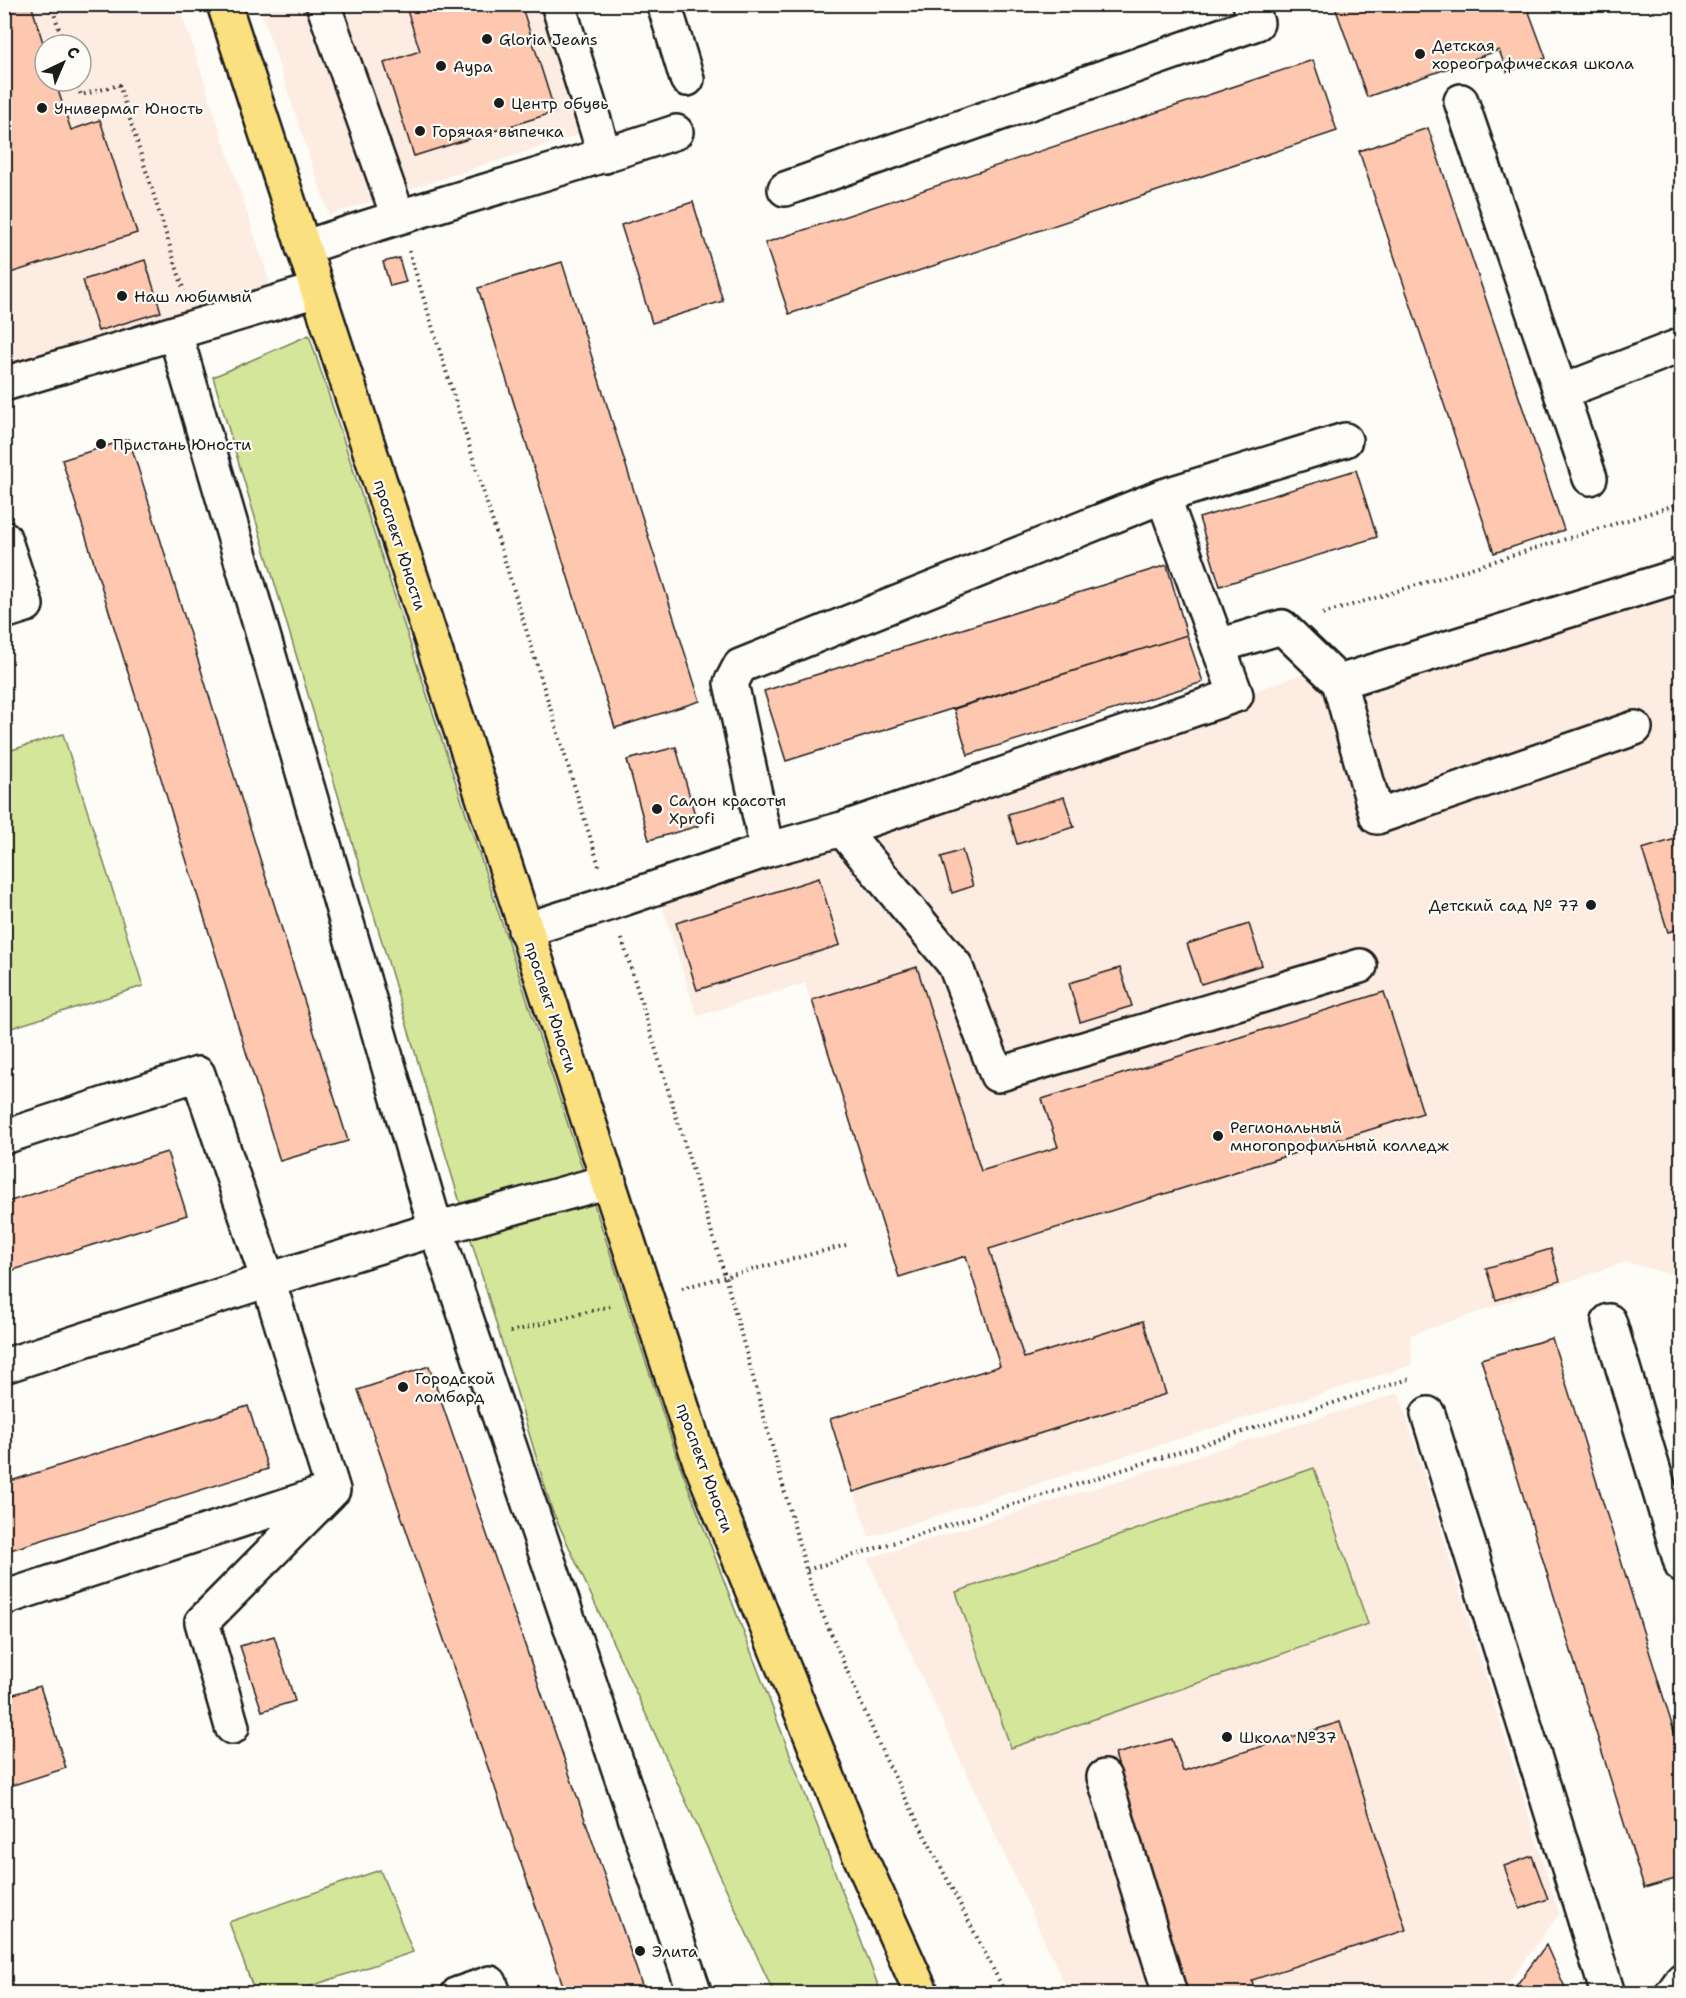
<svg xmlns="http://www.w3.org/2000/svg" width="1686" height="1998" viewBox="0 0 1686 1998" font-family="'Shantell Sans',sans-serif">
	<style>
		.built { fill: #fdece2; fill-rule: evenodd }
		.green { fill: #d4e69a; stroke: #78815b; stroke-width: 1.5 }
		.building { fill: #fec8b0; stroke: #1c1c1c; stroke-width: 1.5 }
		.lines { fill: none; stroke-linecap: round; stroke-linejoin: round }
		.minor-casing { stroke: #1c1c1c; stroke-width: 38 }
		.major-casing { stroke: #1c1c1c; stroke-width: 38 }
		.path { stroke: #1c1c1c; stroke-width: 4; stroke-dasharray: 1.5 4.5; stroke-linecap: butt }
		.minor { stroke: #fdfcf7; stroke-width: 33 }
		.major { stroke: #fbe080; stroke-width: 33 }
		.poi-dot { fill: #1c1c1c; stroke: #fdfcf7; stroke-width: 2 }
		.labels { text-anchor: middle; dominant-baseline: central; stroke-width: 4.5; stroke-linejoin: round; paint-order: stroke }
		.poi-label { font-size: 16px; fill: #1c1c1c; stroke: #fdfcf7; text-anchor: start }
		.street-label { font-size: 16px; fill: #1c1c1c; stroke: #fdfcf7 }
	</style>
	<rect width="100%" height="100%" fill="#fdfcf7"/>
	<filter id="ink" filterUnits="userSpaceOnUse"><feTurbulence type="fractalNoise" baseFrequency=".0167" numOctaves="2"/><feDisplacementMap in="SourceGraphic" scale="12" xChannelSelector="R" yChannelSelector="G"/><feConvolveMatrix kernelMatrix="1 2 1 2 8 2 1 2 1" color-interpolation-filters="sRGB"/></filter>
	<g filter="url(#ink)">
		<!-- built -->
		<path class="built" d="M5,5H179L269,280L265,297L5,377ZM45,45H81V81H45Z
			M259,5H571L609,125L329,215Z
			M1681,554V1277L1625,1262L1410,1335L1412,1365L869,1537L830,1419L1000,1366L966,1256L899,1277L805,983L697,1016L662,906L1294,677Z
			M1399,1393L1559,1914L1501,1993H1071L1067,1989L867,1559Z"/>
		<!-- green -->
		<path class="green" d="M309,335L678,1460L881,1993H774L552,1510L213,377Z
			M63,734L143,986L5,1030V752Z
			M1314,1468L1368,1624L1011,1748L956,1592Z
			M380,1870L413,1952L290,1993H255L229,1922Z"/>
		<!-- building -->
		<path class="building" d="M4,4H31L45,49V81H55L71,130L100,120L137,233L4,275Z
			M405,4H521L555,112L414,156L384,63L420,51Z
			M1334,4H1526L1546,58L1507,72L1499,50L1367,97Z
			M1313,60L1337,131L789,314L765,243Z
			M1428,128L1564,530L1494,553L1359,151Z
			M693,202L723,301L652,323L621,225Z
			M399,258L406,282L390,286L383,262Z
			M145,260L161,312L98,331L83,280Z
			M562,262L700,701L615,728L478,288Z
			M129,439L348,1141L280,1161L62,460Z
			M1356,470L1377,537L1220,586L1199,518Z
			M1167,565L1187,635L786,761L764,691Z
			M1187,635L1203,682L968,755L954,709Z
			M676,747L698,826L649,840L627,760Z
			M1064,797L1074,827L1017,844L1008,814Z
			M1682,837V928L1668,932L1642,849Z
			M962,850L973,886L952,893L941,857Z
			M819,878L840,945L697,990L676,923Z
			M1249,924L1262,965L1201,984L1187,944Z
			M917,967L981,1171L1058,1147L1042,1099L1384,992L1423,1113L989,1249L1024,1358L1143,1321L1166,1394L853,1492L830,1419L1000,1366L966,1256L899,1277L812,1000Z
			M1120,968L1132,1006L1080,1022L1069,983Z
			M167,1152L187,1215L4,1273V1203Z
			M1551,1249L1560,1281L1496,1300L1486,1268Z
			M1552,1338L1682,1757V1877L1644,1888L1481,1359Z
			M429,1366L645,1994H566L358,1390Z
			M248,1406L268,1469L4,1552V1483Z
			M274,1636L295,1701L262,1711L240,1646Z
			M40,1686L66,1768L4,1788V1697Z
			M1340,1722L1406,1930L1252,1980L1255,1994H1188L1115,1754L1172,1739L1183,1771Z
			M1532,1856L1548,1899L1520,1909L1504,1866Z
			M1546,1945L1568,1994H1510Z"/>
		<g class="lines">
			<defs>
				<path id="minor" d="M323,4L398,216
					M558,4L605,156
					M664,4L687,79
					M1461,101L1590,478
					M785,189L1257,23L1250,4
					M303,248C427,206 553,173 676,132
					M175,333L436,1229L695,1994
					M4,384L317,290
					M1561,392L1682,345
					M4,538L26,605L4,612
					M1218,646L1282,627L1339,682L1682,575
					M1339,682L1377,817L1635,728
					M842,829L955,965L997,1075L1360,966
					M767,850L731,683L740,666L1163,496L1345,440
					M525,930L611,903L767,850L842,829L1236,695L1163,496
					M4,1137L198,1074L268,1280L333,1490L4,1598
					M1609,1321L1682,1566
					M4,1366L268,1280L436,1229L609,1181
					M1428,1414L1608,1994
					M232,1727L202,1622L330,1493
					M1104,1777L1170,1994
					M458,1994L490,1983L494,1994
					M1672,1994L1682,1980"/>
				<path id="major" d="M224,4L699,1459L859,1854L922,1994"/>
			</defs>
			<!-- minor casing -->
			<use href="#minor" class="minor-casing"/>
			<!-- major casing -->
			<use href="#major" class="major-casing"/>
			<!-- path -->
			<path class="path" d="M51,4L64,45
				M76,81L81,95L119,85L184,291
				M409,251L600,869
				M1323,614L1682,503
				M622,939L725,1276L811,1587L884,1756L1006,1994
				M682,1288L850,1244
				M510,1332L610,1306
				M807,1570L1412,1378"/>
			<!-- minor -->
			<use href="#minor" class="minor"/>
			<!-- major -->
			<use href="#major" class="major"/>
		</g>
	</g>
	<!-- markers -->
	<g class="poi-dot">
		<circle cx="487" cy="39" r="6"/>
		<circle cx="1420" cy="54" r="6"/>
		<circle cx="441" cy="66" r="6"/>
		<circle cx="499" cy="103" r="6"/>
		<circle cx="42" cy="108" r="6"/>
		<circle cx="420" cy="131" r="6"/>
		<circle cx="122" cy="296" r="6"/>
		<circle cx="101" cy="444" r="6"/>
		<circle cx="657" cy="809" r="6"/>
		<circle cx="1591" cy="905" r="6"/>
		<circle cx="1218" cy="1136" r="6"/>
		<circle cx="403" cy="1387" r="6"/>
		<circle cx="1227" cy="1737" r="6"/>
		<circle cx="640" cy="1951" r="6"/>
	</g>
	<g class="labels">
		<!-- poi labels -->
		<g class="poi-label">
			<text x="499" y="39">Gloria Jeans</text>
			<text x="1432" y="45">Детская<tspan x="1432" dy="18">хореографическая школа</tspan></text>
			<text x="453" y="66">Аура</text>
			<text x="511" y="103">Центр обувь</text>
			<text x="54" y="108">Универмаг Юность</text>
			<text x="432" y="131">Горячая выпечка</text>
			<text x="134" y="296">Наш любимый</text>
			<text x="113" y="444">Пристань Юности</text>
			<text x="669" y="800">Салон красоты<tspan x="669" dy="18">Xprofi</tspan></text>
			<text x="1579" y="905" text-anchor="end">Детский сад № 77</text>
			<text x="1230" y="1127">Региональный<tspan x="1230" dy="18">многопрофильный колледж</tspan></text>
			<text x="415" y="1378">Городской<tspan x="415" dy="18">ломбард</tspan></text>
			<text x="1239" y="1737">Школа №37</text>
			<text x="652" y="1951">Элита</text>
		</g>
		<!-- street labels -->
		<g class="street-label">
			<text transform="translate(400 545) rotate(72)">проспект Юности</text>
			<text transform="translate(551 1007) rotate(72)">проспект Юности</text>
			<text transform="translate(705 1468) rotate(70)">проспект Юности</text>
		</g>
	</g>
	<!-- margin -->
	<rect width="1686" height="1998" fill="none" stroke="#fdfcf7" stroke-width="24"/>
	<rect x="12" y="12" width="1662" height="1974" fill="none" stroke="#1c1c1c" stroke-width="2" filter="url(#ink)"/>
	<!-- north arrow -->
	<g transform="translate(63 63) rotate(44)"><circle r="28" fill="#fdfcf7" stroke="#a3a29f" stroke-width="1.5"/>
	<path d="M0-4.5L10 22L0 15L-10 22Z" fill="#1c1c1c"/>
	<text y="-9" font-size="16" font-weight="bold" text-anchor="middle" fill="#1c1c1c">С</text>
	</g>
</svg>
